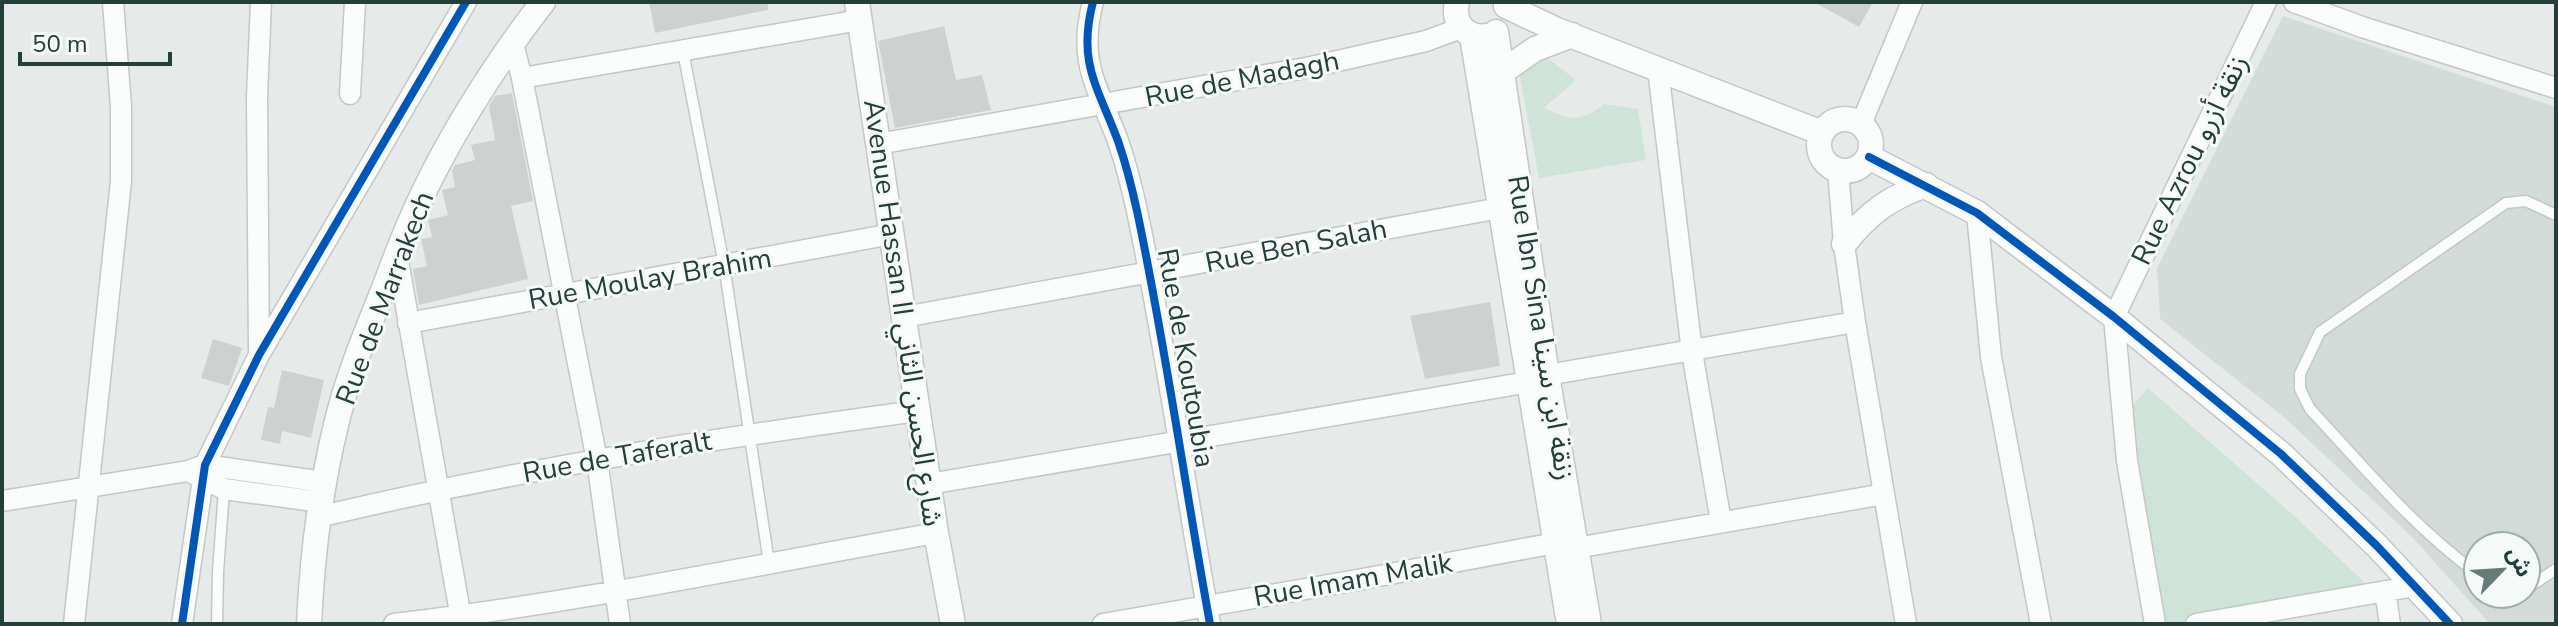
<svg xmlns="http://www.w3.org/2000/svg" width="2558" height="626" viewBox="0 0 2558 626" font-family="'Nunito Sans','Noto Sans Arabic',sans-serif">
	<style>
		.built { fill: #d4dcd9; fill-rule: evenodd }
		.green { fill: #cfe4d8 }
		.building { fill: #cdd2d1 }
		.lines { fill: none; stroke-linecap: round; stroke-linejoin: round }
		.service-casing { stroke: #c3c8c6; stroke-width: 13 }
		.minor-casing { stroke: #c3c8c6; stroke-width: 23 }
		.tertiary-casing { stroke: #c3c8c6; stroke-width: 27 }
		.service { stroke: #fbfcfc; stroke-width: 10 }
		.minor { stroke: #fbfcfc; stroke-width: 20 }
		.tertiary { stroke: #fbfcfc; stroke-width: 24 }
		.cycleway-casing { stroke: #f5faf8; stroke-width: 13 }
		.cycleway { stroke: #0057b8; stroke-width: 8 }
		.labels { text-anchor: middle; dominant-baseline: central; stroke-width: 6; stroke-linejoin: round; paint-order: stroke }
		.street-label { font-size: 28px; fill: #233f3b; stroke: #f5faf8 }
	</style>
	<rect width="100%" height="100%" fill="#e6ebe9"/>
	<!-- built -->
	<path class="built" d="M2283,16L2556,107V624H2490L2413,538L2285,418L2160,319L2157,268ZM2478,546H2526V594H2478Z"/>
	<!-- green -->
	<path class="green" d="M1546,57L1576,80L1544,108C1570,120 1581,123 1604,104L1638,109L1646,160L1539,178L1518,67Z
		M2148,388L2290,512L2378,595L2204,624H2154L2122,418Z"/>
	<!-- building -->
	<path class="building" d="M649,2H768V10L655,33Z
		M1814,2H1873L1859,27Z
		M944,26L956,80L982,75L991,110L895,128L878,41Z
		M512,93L533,201L511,206L528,279L419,305L413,269L427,266L421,239L432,237L428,220L448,215L442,190L455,187L452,171L455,165L475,160L471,145L495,140L489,106L495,96Z
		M1490,302L1500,366L1425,379L1410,316Z
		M213,339L242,348L229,386L201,378Z
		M282,370L324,380L311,438L282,431L280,444L261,440L268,407L274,408Z"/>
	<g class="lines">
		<defs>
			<path id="service" d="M683,51L724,265L769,563
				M2478,574C2414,528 2363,466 2310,409L2300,389V374L2320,332L2506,203L2526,201L2556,215
				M2526,589L2556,569
				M2505,594H2515
				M217,624L218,572L224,489"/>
			<path id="minor" d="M1093,2C1077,63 1098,87 1118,141C1126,164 1132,188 1137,211C1166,348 1185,487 1210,624
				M2294,2L2362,27L2556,88
				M513,44L522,78L597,460L620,624
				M1658,69L1692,352L1721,522
				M522,78L860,20
				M350,94L355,2
				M1861,124L1912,2
				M878,144L1311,67L1426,41L1461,28
				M1838,170L1844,244L1855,322L1906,624
				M1977,213L1991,357L2041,624
				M397,255L462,624
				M904,317L1500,208
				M408,323L892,234
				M259,354L257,97L261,2
				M1547,375L1855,322
				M192,473L224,489L321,502
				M929,484L1529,382
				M2,501L188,471L205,465L324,482
				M318,517C516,470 716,438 917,411
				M1576,548L1884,494
				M2385,591L2390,624
				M74,624L121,181V107L113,2
				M182,624L205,465L259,355L466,2
				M394,624C575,603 756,565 936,533
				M1103,624L1363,579L1555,543
				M2155,624L2127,461L2114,317L2266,2
				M2196,624L2415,586"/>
			<path id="tertiary" d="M857,2L936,533L953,624
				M1457,2C1452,24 1466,39 1488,36
				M1506,6L1557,30L1822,133
				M1496,32L1547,375L1589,624
				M1472,36L1569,624
				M1502,72L1535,49L1572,35
				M1819 145a26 26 0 1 1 52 0a26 26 0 1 1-52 0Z
				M1869,157L1977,213L2114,317L2281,454L2377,546L2450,624
				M1844,244C1867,214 1890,197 1926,185
				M309,624C312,557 320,491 336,425C347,378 366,333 384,288C393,265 401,242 411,220C443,146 494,65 543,2"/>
		</defs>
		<!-- service casing -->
		<use href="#service" class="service-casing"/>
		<!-- minor casing -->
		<use href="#minor" class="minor-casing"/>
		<!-- tertiary casing -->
		<use href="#tertiary" class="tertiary-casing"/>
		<!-- service -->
		<use href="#service" class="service"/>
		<!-- minor -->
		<use href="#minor" class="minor"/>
		<!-- tertiary -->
		<use href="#tertiary" class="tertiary"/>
		<defs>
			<path id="cycleway" d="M1093,2C1077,63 1098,87 1118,141C1126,164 1132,188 1137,211C1166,348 1185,487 1210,624
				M1869,157L1977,213L2114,317L2281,454L2377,546L2450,624
				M182,624L205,465L259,355L466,2"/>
		</defs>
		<!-- cycleway casing -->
		<use href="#cycleway" class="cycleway-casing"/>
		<!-- cycleway -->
		<use href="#cycleway" class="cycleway"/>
	</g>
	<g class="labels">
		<!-- street labels -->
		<g class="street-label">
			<text transform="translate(1242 79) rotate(-11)">Rue de Madagh</text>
			<text transform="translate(2190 160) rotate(-64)">Rue Azrou زنقة أزرو</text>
			<text transform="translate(1296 246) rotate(-11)">Rue Ben Salah</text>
			<text transform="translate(650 279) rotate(-10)">Rue Moulay Brahim</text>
			<text transform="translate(385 298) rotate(-69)">Rue de Marrakech</text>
			<text transform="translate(903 313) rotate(82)">Avenue Hassan II شارع الحسن الثاني</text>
			<text transform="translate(1541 328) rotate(81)">Rue Ibn Sina زنقة ابن سينا</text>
			<text transform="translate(1186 358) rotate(80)">Rue de Koutoubia</text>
			<text transform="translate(617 457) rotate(-10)">Rue de Taferalt</text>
			<text transform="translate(1353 580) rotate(-10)">Rue Imam Malik</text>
		</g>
	</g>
	<!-- border -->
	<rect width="2558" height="626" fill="none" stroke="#233f3b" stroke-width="8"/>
	<!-- north arrow -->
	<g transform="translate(2502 570) rotate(65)"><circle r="38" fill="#f5faf8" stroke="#a1afac" stroke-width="2"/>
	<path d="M0-6L14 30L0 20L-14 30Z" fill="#677b78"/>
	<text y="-12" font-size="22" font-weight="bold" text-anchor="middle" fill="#233f3b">ش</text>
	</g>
	<!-- scale -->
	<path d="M20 52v12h150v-12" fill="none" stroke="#233f3b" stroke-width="4"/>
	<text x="32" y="52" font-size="24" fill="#233f3b" stroke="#f5faf8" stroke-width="6" paint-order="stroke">50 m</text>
</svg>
